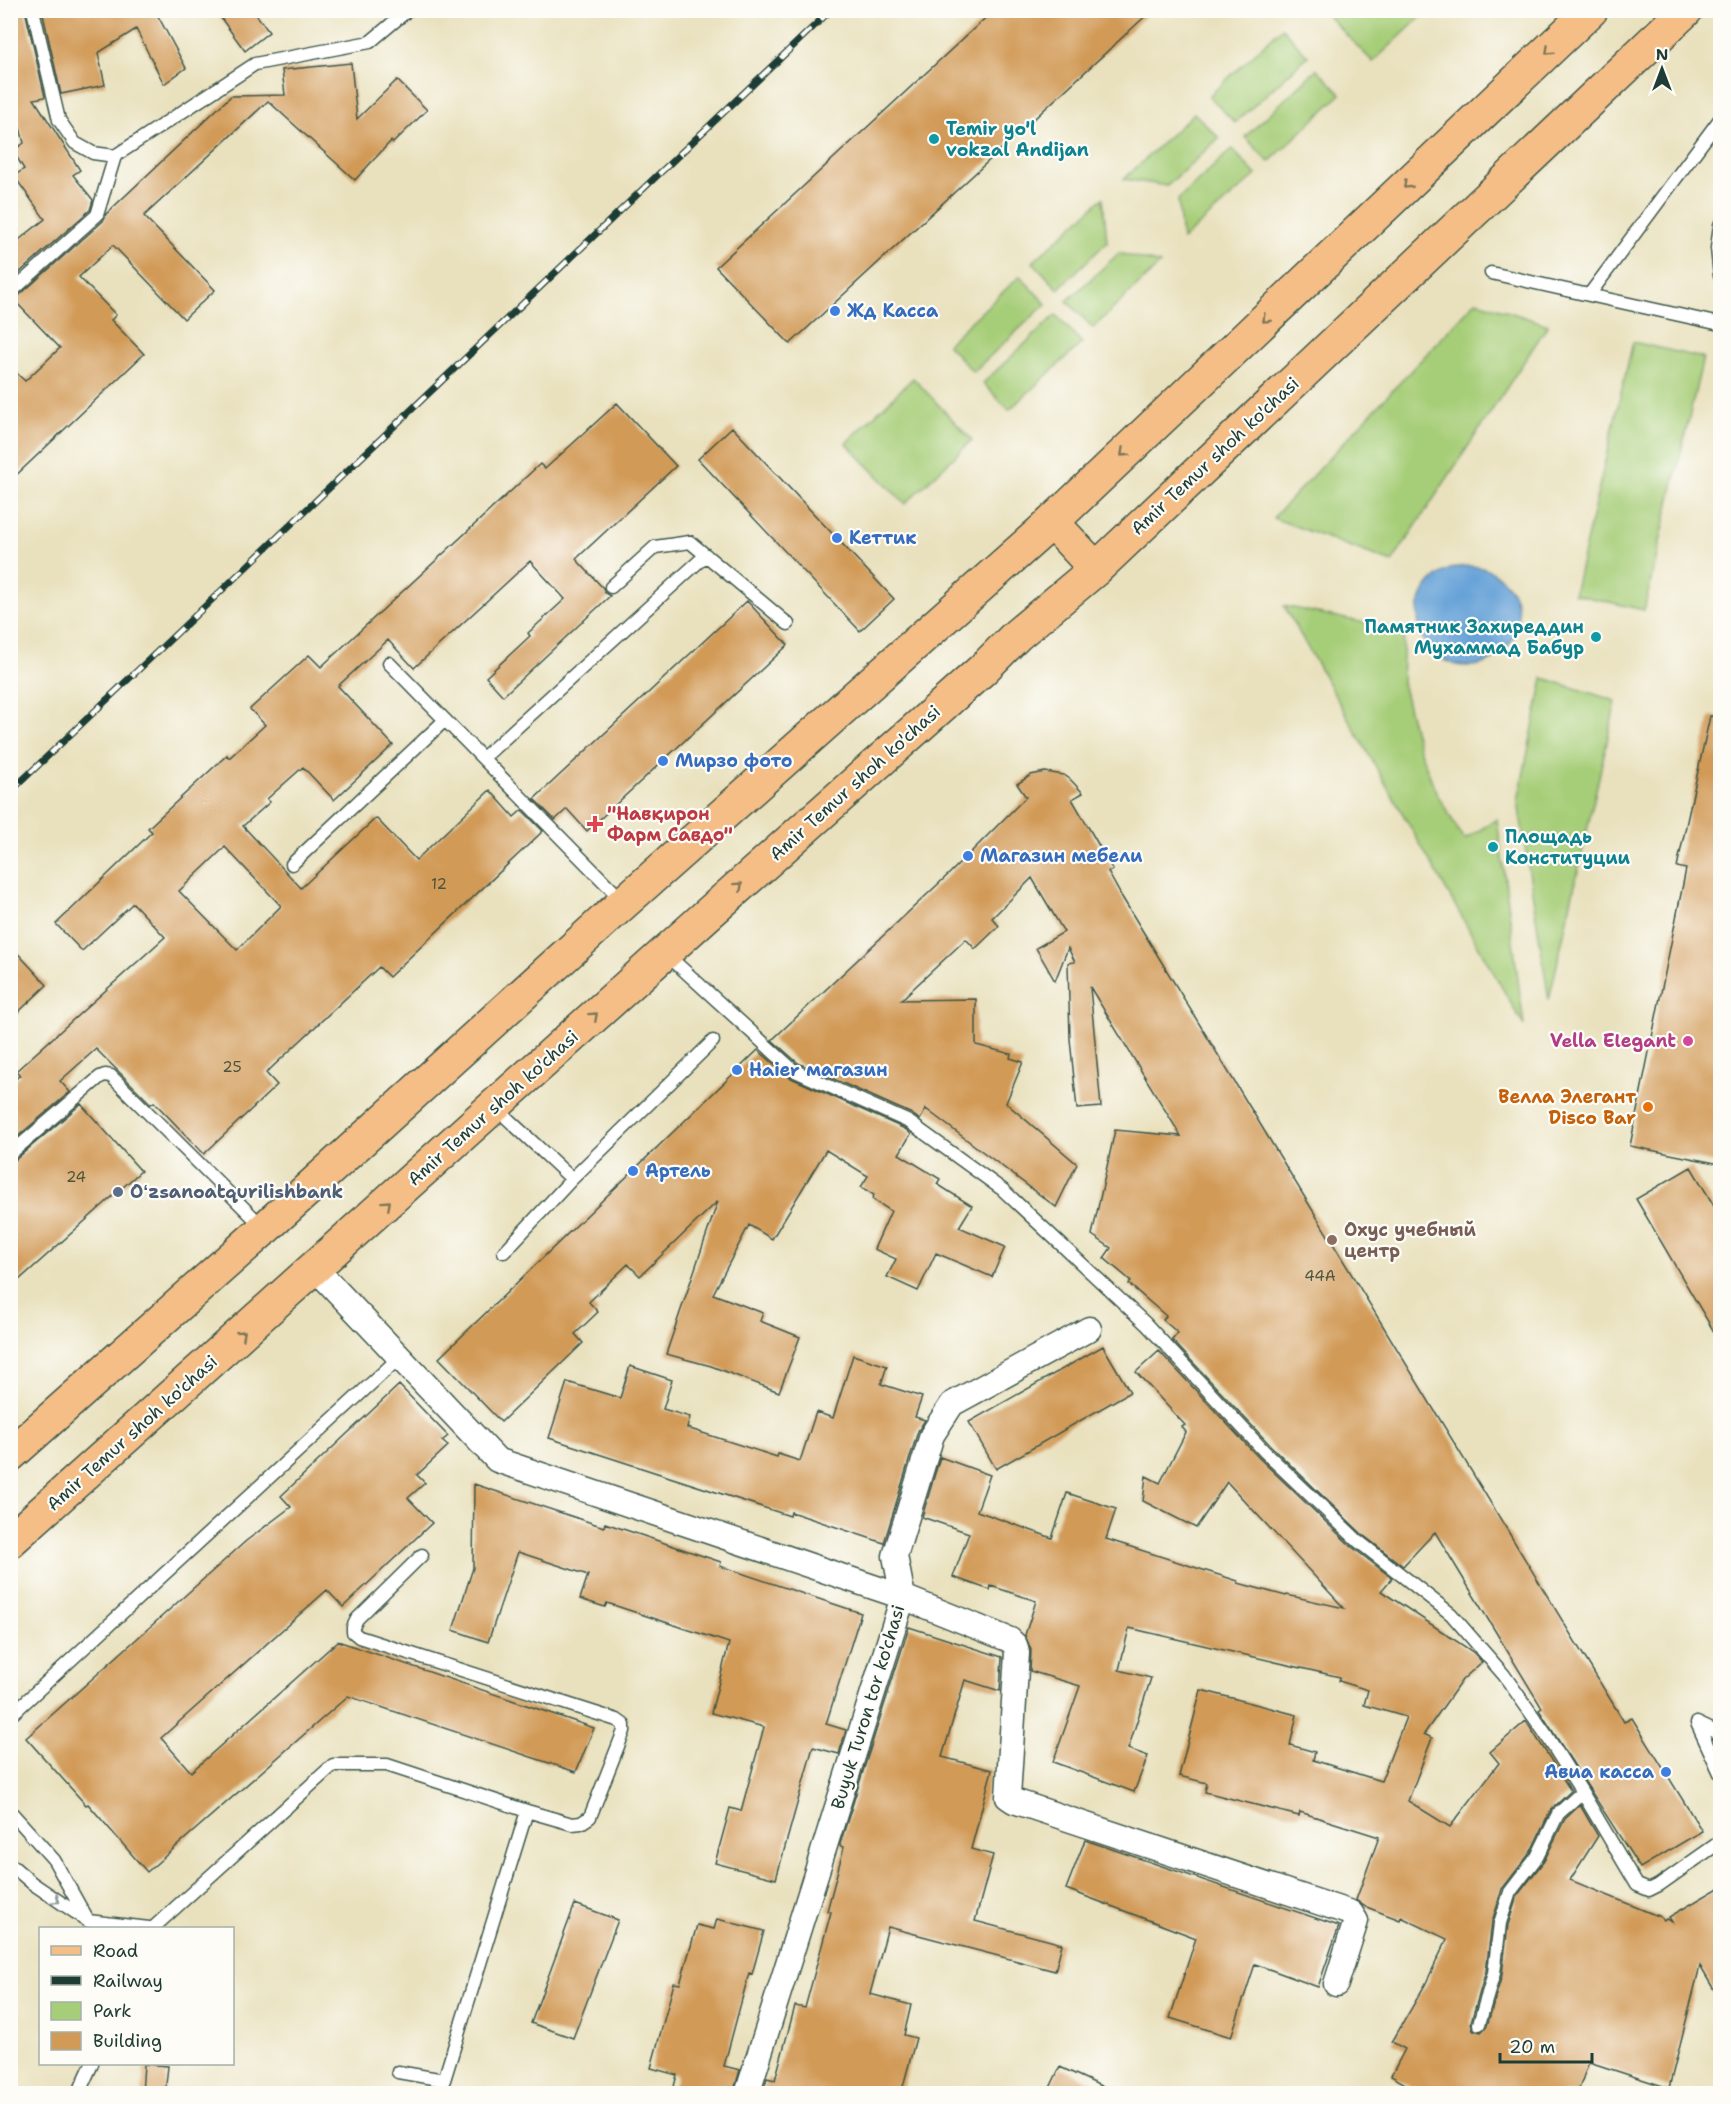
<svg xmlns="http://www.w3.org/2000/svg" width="1731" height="2104" viewBox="0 0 1731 2104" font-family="'Shantell Sans',sans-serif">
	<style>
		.green { fill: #a6cd77; stroke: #628556; stroke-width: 1.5 }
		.water { fill: #67a3d8; stroke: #437086; stroke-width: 1.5 }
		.building { fill: #d19a57; fill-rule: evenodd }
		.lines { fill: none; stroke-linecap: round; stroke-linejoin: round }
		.lane-casing { stroke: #3d5649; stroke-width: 15 }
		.street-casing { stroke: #3d5649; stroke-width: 27 }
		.primary-casing { stroke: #3d5649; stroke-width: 36 }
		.lane { stroke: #fff; stroke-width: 12 }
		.street { stroke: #fff; stroke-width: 24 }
		.primary { stroke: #f6be87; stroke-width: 33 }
		.rail-casing { stroke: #1f3d34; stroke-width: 7 }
		.rail { stroke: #fdfcf7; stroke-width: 4.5; stroke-dasharray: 14; stroke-linecap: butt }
		.oneway { stroke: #807759 }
		.oneway2 { stroke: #8f9e9a }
		.culture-dot { fill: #0f9aa8; stroke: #fdfcf7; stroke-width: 2 }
		.shop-dot { fill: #3f7fe0; stroke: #fdfcf7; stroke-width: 2 }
		.health-dot { fill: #e0444e; stroke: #fdfcf7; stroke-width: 2 }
		.hotel-dot { fill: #d1479c; stroke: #fdfcf7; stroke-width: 2 }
		.food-dot { fill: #e8710a; stroke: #fdfcf7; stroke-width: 2 }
		.service-dot { fill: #5c6f8a; stroke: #fdfcf7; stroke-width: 2 }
		.education-dot { fill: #8d6e63; stroke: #fdfcf7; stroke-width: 2 }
		.labels { text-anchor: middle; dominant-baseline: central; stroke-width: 4.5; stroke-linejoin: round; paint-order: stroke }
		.number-label { font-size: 15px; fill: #4c543d }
		.culture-label { font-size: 18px; font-weight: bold; fill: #0d838f; stroke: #fdfcf7; text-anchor: start }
		.shop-label { font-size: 18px; font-weight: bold; fill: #366cbe; stroke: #fdfcf7; text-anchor: start }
		.street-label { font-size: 18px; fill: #1f3d34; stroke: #fdfcf7 }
		.health-label { font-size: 18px; font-weight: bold; fill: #be3a42; stroke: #fdfcf7; text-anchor: start }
		.hotel-label { font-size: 18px; font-weight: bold; fill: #b23c85; stroke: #fdfcf7; text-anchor: end }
		.food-label { font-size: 18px; font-weight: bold; fill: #c56008; stroke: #fdfcf7; text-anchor: end }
		.service-label { font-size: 18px; font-weight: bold; fill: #4e5e75; stroke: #fdfcf7; text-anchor: start }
		.education-label { font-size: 18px; font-weight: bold; fill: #785e54; stroke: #fdfcf7; text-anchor: start }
	</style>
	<rect width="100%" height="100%" fill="#fdfcf7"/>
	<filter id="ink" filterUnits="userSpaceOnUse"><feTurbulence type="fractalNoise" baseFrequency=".0167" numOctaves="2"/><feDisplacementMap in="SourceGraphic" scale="12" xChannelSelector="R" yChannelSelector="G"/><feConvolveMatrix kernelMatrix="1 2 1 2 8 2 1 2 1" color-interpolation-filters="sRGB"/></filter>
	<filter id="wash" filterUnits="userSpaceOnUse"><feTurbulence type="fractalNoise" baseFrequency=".008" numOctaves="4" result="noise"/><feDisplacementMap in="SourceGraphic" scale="24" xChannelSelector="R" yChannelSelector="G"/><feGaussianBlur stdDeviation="1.35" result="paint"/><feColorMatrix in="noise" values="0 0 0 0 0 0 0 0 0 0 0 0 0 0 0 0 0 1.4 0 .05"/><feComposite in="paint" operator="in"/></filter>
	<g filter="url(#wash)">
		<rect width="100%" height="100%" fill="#e9e1be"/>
		<!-- green -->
		<path class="green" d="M1323,11H1427L1373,62Z
			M1282,28L1308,56L1235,123L1209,96Z
			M1317,69L1341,94L1269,162L1245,137Z
			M1194,113L1219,138L1167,186L1124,179Z
			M1232,149L1256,175L1182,240L1178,200Z
			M1103,198L1107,242L1058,289L1033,262Z
			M1119,253L1160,264L1093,328L1067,301Z
			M1020,276L1046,304L973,372L947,344Z
			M1476,301L1548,325L1392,562L1273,518Z
			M1056,315L1082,343L1009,410L983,383Z
			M1633,342L1703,358L1644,610L1574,594Z
			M913,378L972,440L905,504L846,443Z
			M1284,606L1404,631L1402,683L1419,749L1437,794L1464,840L1497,819L1524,1026Z
			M1543,678L1616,701L1549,1000L1518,801Z"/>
		<!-- water -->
		<path class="water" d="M1418 616a50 50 0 1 1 100 0a50 50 0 1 1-100 0Z"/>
		<g id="blocks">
			<!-- building -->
			<path class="building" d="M10,10H25L45,97L34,99L80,170L73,175L93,200L90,210L10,281V247L45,219L14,176L24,169L13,151L24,143L10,89Z
				M42,10H166L158,16L186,68L164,84L136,29L98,53L105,85L61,94Z
				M215,10H253L269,32L245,51Z
				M994,10H1152L790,344L716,267Z
				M351,63L357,119L397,80L427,110L393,143L391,141L355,180L268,101L144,216L215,290L184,319L113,245L79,277L116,315L111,320L144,354L10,481V367L25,381L60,348L14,300L103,221L106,214L231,96L285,95L282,70Z
				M617,403L676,466L576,559L603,588L605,593L610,596L503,696L486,677L530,636L528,633L565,599L530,561L414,668L388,640L338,686L393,745L334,800L303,767L267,799L270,802L243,826L301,888L376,818L416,860L490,790L514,817L522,810L543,831L389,977L379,967L266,1073L277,1085L204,1154L154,1102L151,1104L96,1049L60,1081L70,1092L10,1143V1084L20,1075L16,1071L165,937L133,903L82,951L56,924L152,832L148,828L227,755L229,758L265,725L250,709L309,655L321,667L540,464L545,469ZM225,847L281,906L237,950L179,891Z
				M732,427L894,599L860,631L698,459Z
				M747,601L788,645L587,831L567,809L555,820L534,799Z
				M1710,716L1720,717V1164L1630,1146L1686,869L1677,867Z
				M1045,772L1064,775L1070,779L1083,793L1072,799L1113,870L1108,872L1122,897L1624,1722L1632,1718L1702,1831L1640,1868L1539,1710L1542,1708L1435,1532L1403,1566L1363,1535L1271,1446L1172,1340L1178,1333L1163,1320L1166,1316L1129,1284L1131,1281L1104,1258L1111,1248L1092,1235L1115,1130L1181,1136L1090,987L1101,1107L1077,1109L1070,1039L1068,963L1075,962L1068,948L1055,981L1036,948L1064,932L1032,878L992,918L999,926L975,949L966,939L901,1000L976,999V1045L1011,1054L1010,1058L1023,1062L1006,1103L1077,1164L1056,1207L926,1109L920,1120L912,1114L798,1063L772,1040L950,873L1026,797L1017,784L1031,775Z
				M10,945L47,985L10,1020Z
				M758,1050L789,1077L905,1129L911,1134L899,1154L940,1179L937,1184L972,1206L959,1227L1005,1247L992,1277L936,1253L918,1291L887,1277L896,1259L874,1249L891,1211L872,1199L874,1195L861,1187L868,1176L826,1150L772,1239L749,1225L713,1294L763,1313L760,1321L800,1337L779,1392L711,1366L666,1354L718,1201L640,1276L628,1264L589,1302L598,1312L575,1334L583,1343L501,1422L439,1358Z
				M81,1104L141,1171L10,1288V1162L15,1160Z
				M1691,1167L1720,1216V1342L1636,1199Z
				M1103,1346L1130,1392L996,1469L969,1422Z
				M1159,1351L1259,1458L1352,1547L1392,1578L1381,1591L1473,1652L1482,1662L1462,1680L1424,1734L1432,1738L1408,1801L1450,1827L1499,1763L1490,1752L1526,1721L1571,1791L1551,1810L1530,1853L1502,1889L1492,1922L1486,1971L1471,2022L1473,2030L1481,2032L1487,2026L1502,1975L1508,1925L1517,1896L1544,1861L1565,1819L1580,1805L1598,1836L1570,1880L1660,1917L1664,1921L1666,1919L1672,1922L1669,1917L1720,1887V2000L1700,1966L1669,2088L1589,2062L1577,2094H1423L1391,2076L1405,2049L1392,2042L1425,1985L1447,1939L1401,1917L1400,1920L1364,1906L1356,1900L1379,1837L1300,1812L1299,1816L1205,1792L1207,1783L1179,1776L1201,1690L1297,1715L1290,1745L1315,1752L1313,1760L1381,1781L1406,1717L1364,1705L1368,1690L1339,1681L1340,1677L1129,1628L1119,1670L1151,1678L1128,1749L1148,1756L1134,1792L1053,1762L1080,1686L1030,1671L1031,1650L1025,1635L1036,1601L991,1586L990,1590L953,1577L969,1533L922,1517L940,1457L990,1475L977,1511L1052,1538L1067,1493L1116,1509L1106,1539L1238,1581V1583L1286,1596L1287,1595L1344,1608L1227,1482L1196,1528L1143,1501L1146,1476L1160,1483L1186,1432L1182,1427L1185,1425L1136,1372Z
				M853,1355L887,1366L881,1384L922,1397L915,1417L925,1420L918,1431L884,1543L791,1512L790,1516L549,1438L567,1382L620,1398L630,1366L672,1380L663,1409L690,1417L687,1428L777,1457L778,1454L800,1461L816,1412L833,1418Z
				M399,1385L448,1436L442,1441L448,1446L417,1475L425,1483L408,1498L432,1523L343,1607L327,1590L161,1738L191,1772L338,1641L594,1728L576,1772L348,1696L147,1872L88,1804L86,1805L26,1738L246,1541L291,1507L281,1496Z
				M474,1484L604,1527L605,1523L721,1562L720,1566L861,1613L826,1724L846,1730L839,1754L813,1747L776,1879L715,1863L730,1808L741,1811L764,1727L711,1713L729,1643L607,1603L605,1607L580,1599L588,1575L518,1552L488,1642L453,1630L473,1568Z
				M909,1627L1002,1657L1000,1691L965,1680L942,1757L992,1770L971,1849L993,1855L975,1921L1062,1944L1055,1971L888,1927L870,1994L911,2005L904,2035L916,2038L901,2094H762L767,2078L775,2080L795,2006L805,2008L831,1912L827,1911L844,1847L840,1846V1844Z
				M1085,1840L1339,1926L1318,1987L1255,1964L1231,2037L1170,2018L1196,1938L1066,1889Z
				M575,1904L618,1920L573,2038L531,2023Z
				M717,1919L764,1931L752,1974L749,1973L724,2066L740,2070L733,2094H672L677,2075L651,2068L674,1983L680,1984L697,1925L714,1929Z
				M144,2064L168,2066L165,2094H142Z
				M1060,2067L1118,2094H1047Z"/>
		</g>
	</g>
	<g filter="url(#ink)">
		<use href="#blocks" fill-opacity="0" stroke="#3d5649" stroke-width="1.5"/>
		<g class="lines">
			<defs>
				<path id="lane" d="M33,10L59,120L75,143L93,153L115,156L255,64L370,42L408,10
					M1720,119L1589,295L1720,324
					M1720,225L1717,248L1720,276
					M1491,273L1589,295
					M10,293L97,215L115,156
					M611,587L655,547L690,542L788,624
					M389,663L623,901
					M483,758L706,555
					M292,864L445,720
					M665,953L793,1070L909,1122L1003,1190L1146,1324L1265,1452L1358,1541L1451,1614L1504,1675L1545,1733L1582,1792L1637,1885L1649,1890L1659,1885L1720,1842
					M495,1107L572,1179L504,1252
					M10,1154L100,1077L105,1075L111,1076L264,1228
					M572,1179L713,1041
					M10,1716L400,1357
					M1697,1723L1720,1773
					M1697,1723L1720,1734
					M10,1811L54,1860L88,1921L32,1883L10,1864
					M88,1921L149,1928
					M153,1928L333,1765H387L527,1811L572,1824L581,1823L590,1817L624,1731V1725L617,1720L359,1637L353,1632V1627L357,1619L422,1555
					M1479,2024L1494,1973L1500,1923L1510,1892L1537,1857L1558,1814L1582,1792
					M398,2072L444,2080L527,1811
					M78,2094L92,2064"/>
				<path id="street" d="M316,1269L497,1460L903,1597L1010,1640L1015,1645L1017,1653L1008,1797L1014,1801L1351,1913L1356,1921L1336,1984
					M747,2094L903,1597L895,1556L932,1435L952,1404L1089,1329"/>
				<path id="primary" d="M1052,522L1096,569
					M10,1455L264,1229L610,915L1052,522L1591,10
					M10,1541C335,1251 656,958 982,670L1017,635L1096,569L1686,10"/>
			</defs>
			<!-- lane casing -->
			<use href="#lane" class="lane-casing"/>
			<!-- street casing -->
			<use href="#street" class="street-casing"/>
			<!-- primary casing -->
			<use href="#primary" class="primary-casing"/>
			<!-- lane -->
			<use href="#lane" class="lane"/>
			<!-- street -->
			<use href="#street" class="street"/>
			<!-- primary -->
			<use href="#primary" class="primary"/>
			<defs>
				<path id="rail" d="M10,792L831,10"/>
			</defs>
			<!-- rail casing -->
			<use href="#rail" class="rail-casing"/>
			<!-- rail -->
			<use href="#rail" class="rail"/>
		</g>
		<!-- one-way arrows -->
		<defs><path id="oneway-chevron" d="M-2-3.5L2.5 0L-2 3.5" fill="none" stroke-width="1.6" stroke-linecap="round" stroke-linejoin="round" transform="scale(1.5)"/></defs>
		<g class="oneway">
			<use href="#oneway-chevron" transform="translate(1549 51) rotate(137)"/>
			<use href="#oneway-chevron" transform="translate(1407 185) rotate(136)"/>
			<use href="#oneway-chevron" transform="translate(1266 319) rotate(136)"/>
			<use href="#oneway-chevron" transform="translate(1124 453) rotate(137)"/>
			<use href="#oneway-chevron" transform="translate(739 886) rotate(-42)"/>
			<use href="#oneway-chevron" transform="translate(594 1016) rotate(-42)"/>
			<use href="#oneway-chevron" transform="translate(387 1204) rotate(-42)"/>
			<use href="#oneway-chevron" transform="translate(242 1334) rotate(-42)"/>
		</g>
		<use class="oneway2" href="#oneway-chevron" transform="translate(56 1900) rotate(34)"/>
	</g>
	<!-- markers -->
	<g class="culture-dot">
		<circle cx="934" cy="139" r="6"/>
		<circle cx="1596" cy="637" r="6"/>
		<circle cx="1493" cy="847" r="6"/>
	</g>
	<g class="shop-dot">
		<circle cx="835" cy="311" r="6"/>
		<circle cx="837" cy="538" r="6"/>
		<circle cx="663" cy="761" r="6"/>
		<circle cx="968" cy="856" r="6"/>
		<circle cx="737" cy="1070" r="6"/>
		<circle cx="633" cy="1171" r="6"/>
		<circle cx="1666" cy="1772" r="6"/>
	</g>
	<path class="health-dot" d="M592 815h6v6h6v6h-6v6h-6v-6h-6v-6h6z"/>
	<circle class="hotel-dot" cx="1688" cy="1041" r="6"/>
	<circle class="food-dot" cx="1648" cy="1107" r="6"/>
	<circle class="service-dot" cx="118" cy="1192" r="6"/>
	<circle class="education-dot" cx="1332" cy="1240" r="6"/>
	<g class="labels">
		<!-- number labels -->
		<g class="number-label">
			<text x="439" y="884">12</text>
			<text x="232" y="1067">25</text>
			<text x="76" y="1177">24</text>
			<text x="1320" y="1276">44A</text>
		</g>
		<!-- culture labels -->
		<g class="culture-label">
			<text x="946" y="129">Temir yo'l<tspan x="946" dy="21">vokzal Andijan</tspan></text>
			<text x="1584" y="627" text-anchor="end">Памятник Захиреддин<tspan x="1584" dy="21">Мухаммад Бабур</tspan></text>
			<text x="1505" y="837">Площадь<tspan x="1505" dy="21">Конституции</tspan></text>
		</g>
		<!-- shop labels -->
		<g class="shop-label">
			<text x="847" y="311">Жд Касса</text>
			<text x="849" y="538">Кеттик</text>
			<text x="675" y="761">Мирзо фото</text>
			<text x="980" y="856">Магазин мебели</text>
			<text x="749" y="1070">Haier магазин</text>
			<text x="645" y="1171">Артель</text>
			<text x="1654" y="1772" text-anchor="end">Авиа касса</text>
		</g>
		<!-- street labels -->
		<g class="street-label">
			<text transform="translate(1215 456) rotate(-43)">Amir Temur shoh ko'chasi</text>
			<text transform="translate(855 783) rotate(-42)">Amir Temur shoh ko'chasi</text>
			<text transform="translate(493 1108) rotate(-42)">Amir Temur shoh ko'chasi</text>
			<text transform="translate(132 1433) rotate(-42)">Amir Temur shoh ko'chasi</text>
			<text transform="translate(868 1707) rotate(-73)">Buyuk Turon tor ko'chasi</text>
		</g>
		<!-- health labels -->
		<g class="health-label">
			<text x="607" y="814">"Навқирон<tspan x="607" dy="21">Фарм Савдо"</tspan></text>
		</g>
		<!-- hotel labels -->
		<g class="hotel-label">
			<text x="1676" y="1041">Vella Elegant</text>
		</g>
		<!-- food labels -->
		<g class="food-label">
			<text x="1636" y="1097">Велла Элегант<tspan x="1636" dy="21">Disco Bar</tspan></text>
		</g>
		<!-- service labels -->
		<g class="service-label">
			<text x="130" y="1192">Oʻzsanoatqurilishbank</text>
		</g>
		<!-- education labels -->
		<g class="education-label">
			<text x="1344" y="1230">Охус учебный<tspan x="1344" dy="21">центр</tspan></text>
		</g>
	</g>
	<!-- margin -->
	<rect width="1731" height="2104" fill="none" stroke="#fdfcf7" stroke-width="36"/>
	<!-- legend -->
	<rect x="39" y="1927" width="195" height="138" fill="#fdfcf7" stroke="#a4b0a9" stroke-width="1.5"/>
	<rect x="51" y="1946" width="30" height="9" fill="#f6be87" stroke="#a4b0a9" stroke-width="1.5"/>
	<text x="93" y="1957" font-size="18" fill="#1f3d34">Road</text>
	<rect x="51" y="1976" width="30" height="9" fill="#1f3d34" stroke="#a4b0a9" stroke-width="1.5"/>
	<text x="93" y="1987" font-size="18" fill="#1f3d34">Railway</text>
	<rect x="51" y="2002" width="30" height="18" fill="#a6cd77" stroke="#a4b0a9" stroke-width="1.5"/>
	<text x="93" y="2017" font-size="18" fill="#1f3d34">Park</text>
	<rect x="51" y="2032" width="30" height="18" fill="#d19a57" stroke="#a4b0a9" stroke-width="1.5"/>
	<text x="93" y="2047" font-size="18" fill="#1f3d34">Building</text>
	<!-- north arrow -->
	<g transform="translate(1662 69)" stroke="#fdfcf7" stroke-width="4.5" paint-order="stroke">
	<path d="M0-4.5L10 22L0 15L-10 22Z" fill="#1f3d34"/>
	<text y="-9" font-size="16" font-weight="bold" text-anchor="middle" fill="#1f3d34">N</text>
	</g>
	<!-- scale -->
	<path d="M1500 2053v9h92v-9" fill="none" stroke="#1f3d34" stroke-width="3"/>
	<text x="1509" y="2053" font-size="18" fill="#1f3d34" stroke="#fdfcf7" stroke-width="4.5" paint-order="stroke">20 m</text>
</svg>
